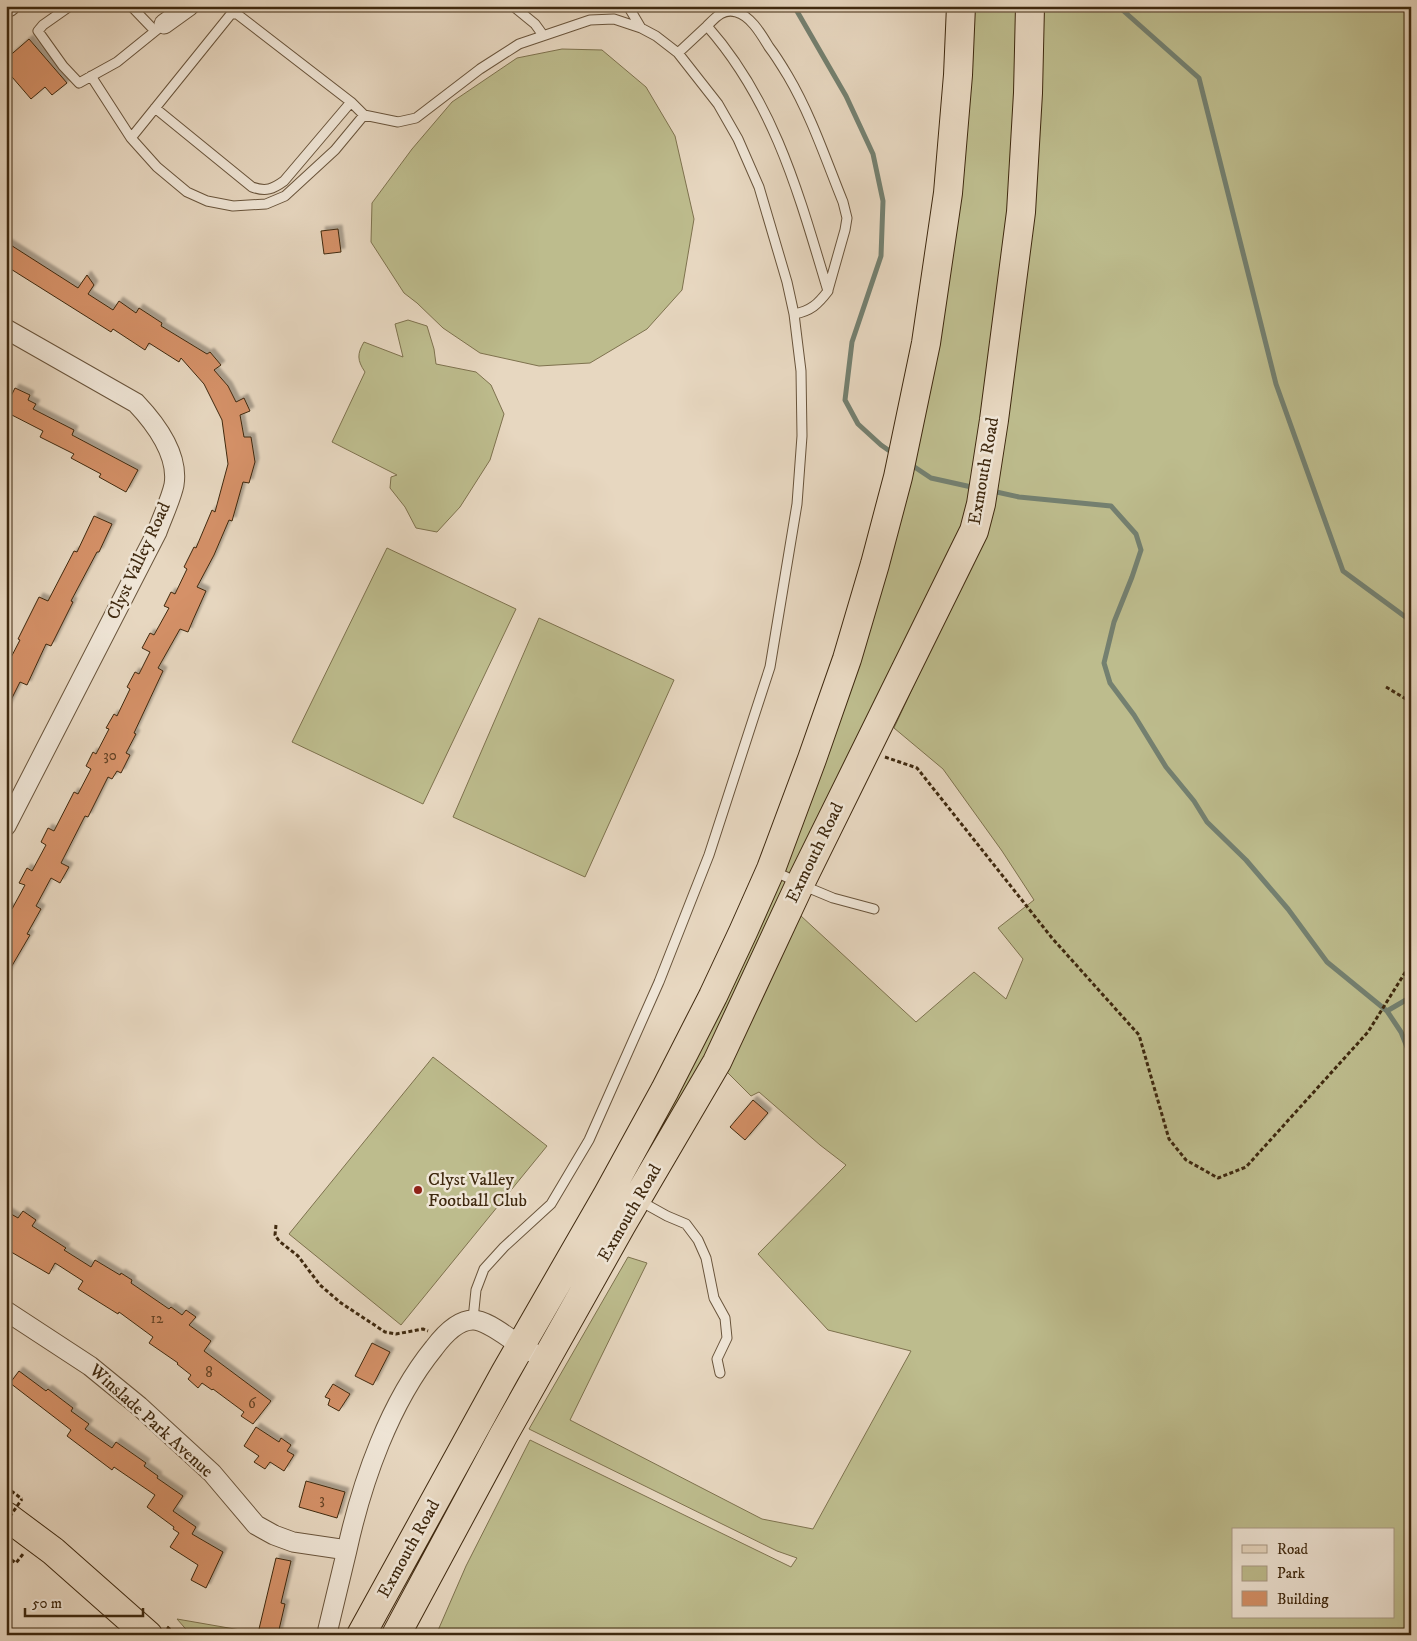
<svg xmlns="http://www.w3.org/2000/svg" width="1417" height="1641" viewBox="0 0 1417 1641" font-family="'IM FELL DW Pica',serif">
	<style>
		.green { fill: #bdbc8d; stroke: #7e724e; fill-rule: evenodd }
		.lines { fill: none; stroke-linecap: round; stroke-linejoin: round }
		.stream { stroke: #748070; stroke-width: 5 }
		.building { fill: #d59168; stroke: #3f290f; filter: url(#shadow) }
		.lane-casing { stroke: #69543b; stroke-width: 11 }
		.street-casing { stroke: #69543b; stroke-width: 21 }
		.primary-casing { stroke: #3f290f; stroke-width: 30 }
		.highway-casing { stroke: #3f290f; stroke-width: 30 }
		.path { stroke: #3f290f; stroke-width: 3; stroke-dasharray: 4 2.5; stroke-linecap: butt }
		.lane { stroke: #efe5d6; stroke-width: 9 }
		.street { stroke: #efe5d6; stroke-width: 19 }
		.primary { stroke: #e7d7c0; stroke-width: 28 }
		.highway { stroke: #e7d7c0; stroke-width: 28 }
		.path-bridge { stroke: #3f290f; stroke-width: 3; stroke-dasharray: 4 2.5; stroke-linecap: butt }
		.poi-dot { fill: #8f2418; stroke: #efe5d6; stroke-width: 2 }
		.labels { text-anchor: middle; dominant-baseline: central; stroke-width: 5; stroke-linejoin: round; paint-order: stroke }
		.number-label { font-size: 15px; fill: #644325 }
		.street-label { font-size: 18px; fill: #3f290f; stroke: #efe5d6 }
		.poi-label { font-size: 18px; fill: #3f290f; stroke: #efe5d6; text-anchor: start }
	</style>
	<defs>
		<filter id="shadow"><feDropShadow dx="4" dy="-4" stdDeviation="1" flood-color="#0004"/></filter>
	</defs>
	<rect width="100%" height="100%" fill="#e7d7c0"/>
	<filter id="stains"><feTurbulence type="fractalNoise" baseFrequency=".004" numOctaves="4"/><feColorMatrix values="0 0 0 0 .2 0 0 0 0 .09 0 0 0 0 .02 0 0 0 .5 -.17"/></filter>
	<radialGradient id="worn" r=".72"><stop offset=".6" stop-color="#630" stop-opacity="0"/><stop offset="1" stop-color="#630" stop-opacity=".3"/></radialGradient>
	<!-- green -->
	<path class="green" d="M970,6H1023L1018,146L967,528L680,1115L561,1298L634,1166L875,589Z
		M1040,6H1411V1635H436L466,1566L530,1440L791,1567L797,1558L777,1551L529,1429L628,1257L647,1263L570,1420L762,1519L813,1529L911,1351L828,1330L758,1254L846,1165L820,1145L759,1092L751,1096L722,1067L801,916L916,1022L974,972L1006,999L1023,959L998,928L1034,900L1002,851L943,769L894,728L985,532ZM1233,1530H1393V1617H1233Z
		M562,49L602,50L646,87L675,136L694,219L682,290L647,329L590,363L539,366L480,353L443,328L417,303L404,293L371,242L372,203L412,149L452,102L517,58Z
		M408,320L427,326L434,349L436,364L476,372L491,385L504,414L490,460L460,507L437,532L416,528L405,507L390,488L391,477L397,475L332,442L365,372C357,360 357,354 364,342L403,357L395,324Z
		M387,548L516,609L423,804L292,742Z
		M539,618L674,680L585,877L453,817Z
		M433,1057L547,1146L401,1325L289,1234Z
		M177,1619L269,1635H191Z"/>
	<g class="lines">
		<!-- stream -->
		<path class="stream" d="M794,6L846,96L873,154L883,201L881,256L852,342L845,400L858,424L881,445L894,454
			M1118,6L1199,78L1276,384L1343,571L1411,621
			M910,464L931,478L976,488
			M992,491L1019,497L1111,506L1136,534L1141,550L1132,577L1114,622L1104,663L1110,683L1134,715L1166,767L1194,801L1207,822L1246,860L1288,909L1327,962L1387,1011L1401,1032L1411,1057
			M1387,1011L1411,997"/>
	</g>
	<!-- building -->
	<path class="building" d="M29,39L67,83L52,95L45,87L31,99L6,70V59Z
		M338,229L341,252L324,254L321,231Z
		M6,242L78,288L87,275L94,285L88,294L113,310L119,301L136,313L139,308L162,323L161,326L207,354L210,352L221,365L214,370L228,386L236,402L244,398L250,411L240,415L244,437H251L255,462L249,483L243,482L232,521L229,520L214,555L197,587L206,591L193,620L188,632L180,629L158,668L163,671L134,733L136,734L126,753L130,755L121,773L117,771L112,779L108,777L88,817L85,816L61,863L69,867L60,883L51,878L36,906L41,909L27,934L30,935L6,976V906L12,909L25,885L19,883L27,868L32,871L46,845L41,842L48,828L54,831L74,792L78,794L91,769L86,766L93,752L96,754L109,729L106,728L114,714L117,716L130,689L127,687L135,672L139,674L150,652L142,648L150,633L154,635L169,608L164,606L171,592L175,594L187,569L184,567L194,547L196,548L212,510L215,512L228,464L222,420L204,384L181,358L179,362L149,343L145,350L113,329L111,332L6,266Z
		M15,388L30,395L28,400L36,404L33,409L74,430L72,435L138,470L126,492L99,477L101,474L71,458L74,454L40,437L43,431L6,412V406Z
		M94,516L112,524L99,552H97L71,601L73,602L51,646L46,644L27,685L20,682L6,710V667L20,640L18,639L39,597L48,601L74,551L77,552Z
		M753,1100L768,1113L745,1140L730,1127Z
		M6,1211L18,1218L23,1211L36,1220L32,1226L66,1248L64,1250L91,1267L95,1260L120,1275L121,1273L132,1280L131,1283L169,1309L171,1307L182,1315L186,1310L196,1317L189,1325L211,1341L204,1351L271,1401L253,1424L241,1416L244,1412L213,1389L212,1390L202,1383L198,1388L188,1379L191,1375L177,1364L178,1363L149,1343L153,1337L119,1312L118,1314L78,1289L83,1281L55,1263L49,1274L6,1249Z
		M372,1343L390,1352L373,1385L355,1376Z
		M19,1371L46,1391L48,1389L73,1408L71,1411L89,1424L85,1429L112,1448L116,1442L146,1463L144,1466L158,1476L157,1478L183,1496L173,1511L196,1527L192,1534L223,1552L206,1588L191,1580L198,1565L170,1547L179,1533L173,1529L174,1527L147,1507L155,1495L114,1467L112,1470L67,1436L71,1430L10,1383Z
		M333,1384L350,1394L339,1411L328,1405L330,1399L325,1397Z
		M256,1427L279,1442L281,1438L291,1445L287,1451L294,1455L284,1471L270,1462L265,1469L254,1462L259,1456L244,1446Z
		M306,1481L345,1492L337,1518L299,1507Z
		M276,1558L291,1561L281,1603L285,1604L278,1634L259,1629Z"/>
	<g class="lines">
		<defs>
			<path id="lane" d="M70,6L43,25L38,31L63,66L79,83L117,62L164,24
				M131,6L155,31
				M513,6L535,24L543,35
				M628,6L641,28
				M707,26C715,18 723,8 736,12C751,16 761,34 769,47C776,56 782,66 788,76C811,115 826,160 843,202L847,218L845,230L828,290
				M678,53L707,26C775,103 799,195 828,291C818,304 811,311 794,314
				M91,76L131,138L157,167L187,192L207,201L233,206L266,204L285,196L335,150L364,115L398,122L416,118L480,69L519,44L590,20L614,19L641,28L656,36L678,53L718,104L738,139L759,187L787,282L794,314L801,371L802,436L797,504L770,667L709,855L659,982L589,1140L551,1204L504,1247L484,1269L476,1290L473,1319
				M155,108L252,187C266,192 273,189 284,181L351,102
				M131,138L231,14H237L351,102L364,115
				M774,871L809,888L833,898L874,909
				M640,1201L667,1216L686,1224L698,1240L706,1258L714,1298L725,1318L727,1338L717,1359L720,1373"/>
			<path id="street" d="M6,8L10,6
				M164,24L189,6
				M6,329L136,403C155,423 179,455 174,485C171,499 162,518 157,532L6,826
				M6,1311L90,1366L139,1406L212,1473L256,1525L274,1535L293,1542L347,1550C362,1481 390,1402 434,1348C443,1336 457,1320 473,1320C487,1320 508,1338 520,1345C528,1351 538,1355 547,1360
				M328,1629L347,1550"/>
			<path id="primary" d="M6,1516L53,1551L148,1635"/>
			<path id="highway" d="M361,1635L505,1373L608,1194L665,1090L713,996L743,932L771,869L812,759L847,659L875,564L898,477L926,343L948,193L958,75L961,6
				M396,1635L503,1436L621,1226L717,1062L800,884L974,531L981,504L994,420L1021,212L1028,93L1030,6"/>
		</defs>
		<!-- lane casing -->
		<use href="#lane" class="lane-casing"/>
		<!-- street casing -->
		<use href="#street" class="street-casing"/>
		<!-- primary casing -->
		<use href="#primary" class="primary-casing"/>
		<!-- highway casing -->
		<use href="#highway" class="highway-casing"/>
		<!-- path -->
		<path class="path" d="M1386,687L1411,702
			M885,757L917,768L1052,938L1139,1035L1169,1139L1186,1160L1218,1178L1246,1167L1368,1032L1411,963
			M276,1225L275,1235L279,1241L298,1256L320,1285L341,1303L385,1332L396,1334L423,1329L428,1331
			M6,1487L22,1499
			M6,1556L16,1563L23,1554
			M167,1627L177,1635"/>
		<!-- lane -->
		<use href="#lane" class="lane"/>
		<!-- street -->
		<use href="#street" class="street"/>
		<!-- primary -->
		<use href="#primary" class="primary"/>
		<!-- highway -->
		<use href="#highway" class="highway"/>
		<!-- path-bridge -->
		<path class="path-bridge" d="M6,1522L22,1499"/>
	</g>
	<!-- markers -->
	<circle class="poi-dot" cx="418" cy="1190" r="5"/>
	<g class="labels">
		<!-- number labels -->
		<g class="number-label">
			<text x="110" y="755">30</text>
			<text x="157" y="1318">12</text>
			<text x="209" y="1372">8</text>
			<text x="252" y="1403">6</text>
			<text x="322" y="1499">3</text>
		</g>
		<!-- street labels -->
		<g class="street-label">
			<text transform="translate(984 471) rotate(-80)">Exmouth Road</text>
			<text transform="translate(139 561) rotate(-65)">Clyst Valley Road</text>
			<text transform="translate(815 853) rotate(-64)">Exmouth Road</text>
			<text transform="translate(630 1213) rotate(-60)">Exmouth Road</text>
			<text transform="translate(151 1421) rotate(42)">Winslade Park Avenue</text>
			<text transform="translate(409 1549) rotate(-61)">Exmouth Road</text>
		</g>
		<!-- poi labels -->
		<g class="poi-label">
			<text x="428" y="1180">Clyst Valley<tspan x="428" dy="21">Football Club</tspan></text>
		</g>
	</g>
	<!-- margin -->
	<rect width="1417" height="1641" fill="none" stroke="#e7d7c0" stroke-width="25"/>
	<rect x="8" y="8" width="1402" height="1626" fill="none" stroke="#3f290f" stroke-width="2.5"/>
	<rect x="12" y="12" width="1392" height="1616" fill="none" stroke="#3f290f"/>
	<!-- legend -->
	<rect x="1232" y="1528" width="162" height="90" fill="#efe5d6" stroke="#a99a86"/>
	<rect x="1242" y="1545" width="25" height="8" fill="#e7d7c0" stroke="#a99a86"/>
	<text x="1277" y="1554" font-size="15" fill="#3f290f">Road</text>
	<rect x="1242" y="1566" width="25" height="15" fill="#bdbc8d" stroke="#a99a86"/>
	<text x="1277" y="1578" font-size="15" fill="#3f290f">Park</text>
	<rect x="1242" y="1591" width="25" height="15" fill="#d59168" stroke="#a99a86"/>
	<text x="1277" y="1604" font-size="15" fill="#3f290f">Building</text>
	<!-- scale -->
	<path d="M25 1608v8h118v-8" fill="none" stroke="#3f290f" stroke-width="2.5"/>
	<text x="32" y="1608" font-size="15" fill="#3f290f" stroke="#efe5d6" stroke-width="4" paint-order="stroke">50 m</text>
	<rect width="100%" height="100%" filter="url(#stains)"/>
	<rect width="100%" height="100%" fill="url(#worn)"/>
</svg>
